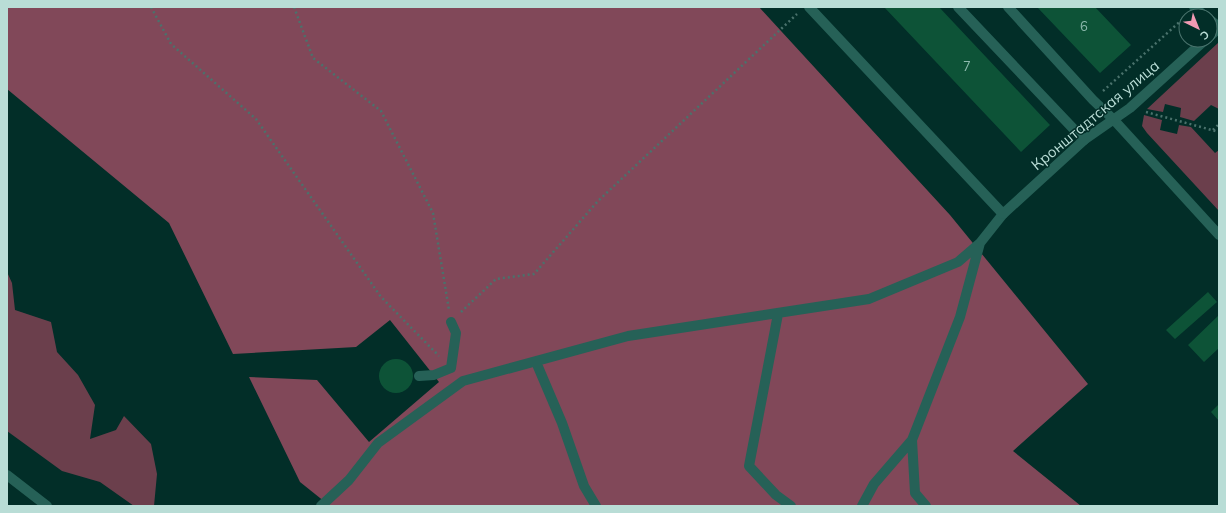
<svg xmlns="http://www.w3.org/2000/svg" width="1226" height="513" viewBox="0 0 1226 513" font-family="Mulish,sans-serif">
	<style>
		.green { fill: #6b3f4c }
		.forest { fill: #814859 }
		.building { fill: #0d5337 }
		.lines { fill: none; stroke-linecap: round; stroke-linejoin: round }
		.path { stroke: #4a726c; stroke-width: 2.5; stroke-dasharray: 2 3; stroke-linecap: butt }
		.lane { stroke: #266157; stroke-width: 10 }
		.street { stroke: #266157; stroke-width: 10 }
		.labels { text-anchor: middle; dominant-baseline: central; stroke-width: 3; stroke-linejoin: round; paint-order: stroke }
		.number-label { font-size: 13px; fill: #8ebaae }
		.street-label { font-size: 15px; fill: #b9ddd6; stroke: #022e28 }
	</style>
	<rect width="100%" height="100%" fill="#022e28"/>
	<!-- green -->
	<path class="green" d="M1219,42V109L1211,105L1194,121L1180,117L1181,108L1165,104L1163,112L1147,109Z
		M1144,115L1162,120L1160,130L1177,134L1179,125L1191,127L1215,153L1219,150V211L1147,133L1142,126Z
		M7,272L12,283L15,310L51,322L57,352L78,375L95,405L90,439L116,430L124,416L151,444L157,474L154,506H134L100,482L62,471L7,431Z"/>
	<!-- forest -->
	<path class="forest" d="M7,7H759L950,215L1088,384L1013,451L1081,506H330L300,482L249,377L317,380L369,442L439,382L390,320L356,347L233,354L169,223L7,89Z"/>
	<!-- building -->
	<path class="building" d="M884,7H939L1050,125L1021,152Z
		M1037,7H1095L1131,45L1100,73Z
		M1208,292L1217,302L1175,339L1166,330Z
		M1219,315V348L1204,362L1188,345Z
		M379 376a17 17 0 1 1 34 0a17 17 0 1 1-34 0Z
		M1219,404V421L1211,412Z"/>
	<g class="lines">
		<!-- path -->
		<path class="path" d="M151,7L171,44L256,119L381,297L439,356
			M294,7L313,58L381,111L433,213L449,310
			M1103,91L1185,17
			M1146,112L1219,132
			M1213,130L1219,124
			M461,312L496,279L534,274L598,201L797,14"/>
		<!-- lane -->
		<path class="lane" d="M958,7L1084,140
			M1008,7L1093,100L1114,120
			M1194,7L1205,16
			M1210,20L1219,27
			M778,314L749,466L776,495L791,506
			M536,362L562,423L584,486L596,506
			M451,368L456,333L451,322
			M419,376L434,375L451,368
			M7,475L47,506
			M321,506L349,480L378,443L463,381L628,336L869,299L958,262L980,243
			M862,506L874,484L912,440
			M926,506L915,493L912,440L960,317L980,243L1003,214"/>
		<!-- street -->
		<path class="street" d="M809,7L1003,214L1084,140L1130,108L1205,40
			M1210,36L1219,28
			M1114,120L1219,235"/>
	</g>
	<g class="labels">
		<!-- number labels -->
		<g class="number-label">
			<text x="1084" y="26">6</text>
			<text x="967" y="66">7</text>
		</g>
		<!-- street labels -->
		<g class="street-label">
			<text transform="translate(1095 115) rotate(-40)">Кронштадтская улица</text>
		</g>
	</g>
	<!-- border -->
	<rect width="1226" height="513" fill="none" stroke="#b9ddd6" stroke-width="16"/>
	<!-- north arrow -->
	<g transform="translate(1198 28) rotate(137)"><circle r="19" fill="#022e28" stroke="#4b746e"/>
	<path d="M0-3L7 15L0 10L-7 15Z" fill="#f19ab3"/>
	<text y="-6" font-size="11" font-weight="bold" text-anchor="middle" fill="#b9ddd6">С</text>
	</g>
</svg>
